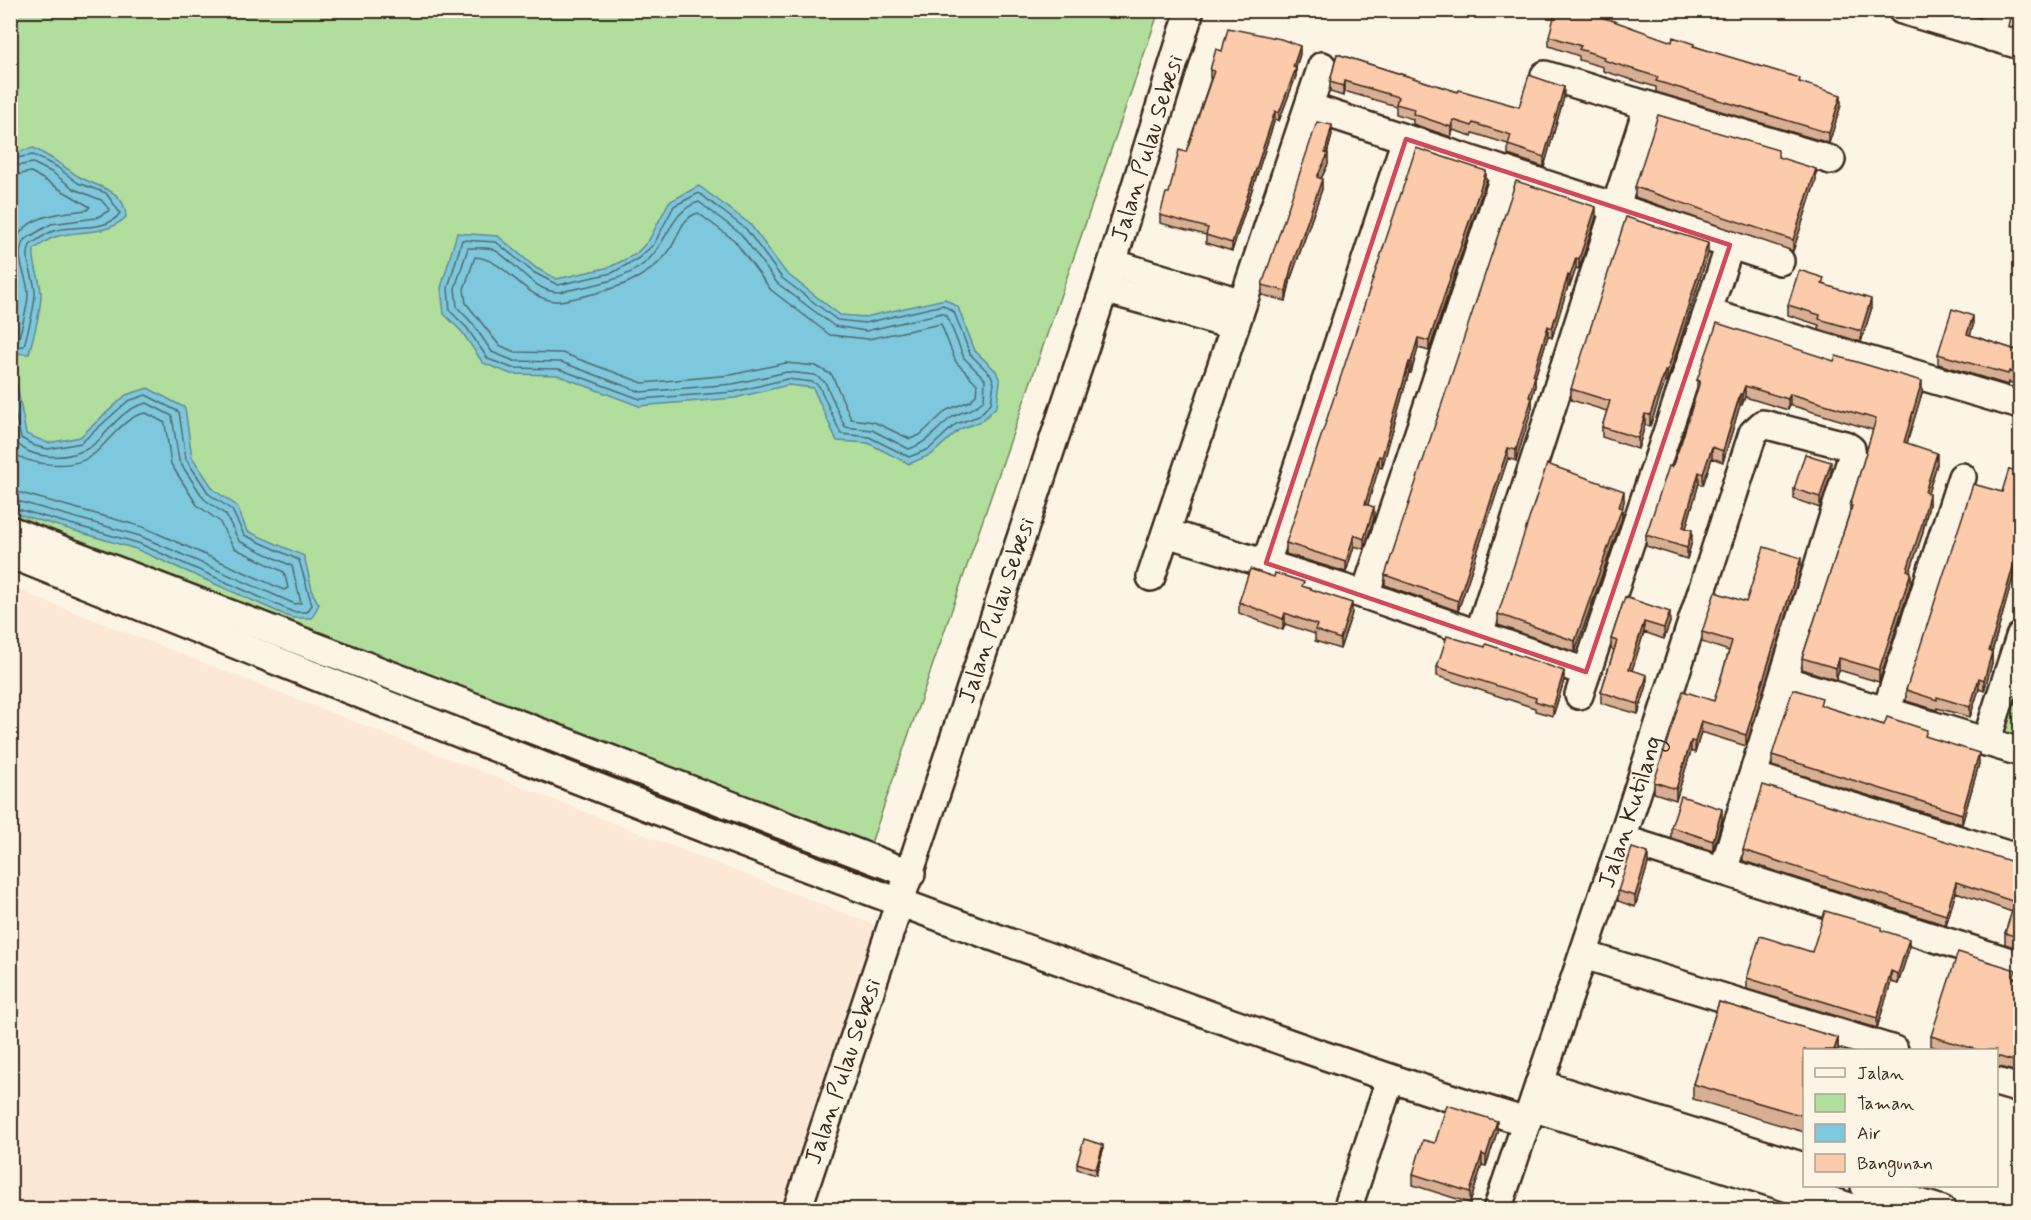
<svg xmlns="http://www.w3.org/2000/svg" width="2031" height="1220" viewBox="0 0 2031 1220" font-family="Mynerve,sans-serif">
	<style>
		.built { fill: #fce8d4 }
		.green { fill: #b1de9d; stroke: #76845e; stroke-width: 1.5 }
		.water { fill: #7dc8dd; stroke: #638991; stroke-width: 1.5 }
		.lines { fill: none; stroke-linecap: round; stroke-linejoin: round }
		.shore { stroke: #55696a; stroke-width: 1.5 }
		.minor-casing { stroke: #3b2a1e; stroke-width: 32 }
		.minor { stroke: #fcf5e5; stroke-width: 27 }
		.wall { fill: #d9af93; stroke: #3b2a1e; stroke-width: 1.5 }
		.shaded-wall { fill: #b08e78; stroke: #3b2a1e; stroke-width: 1.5 }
		.building { fill: #fccbab; stroke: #3b2a1e; stroke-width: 1.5 }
		.marked { fill: none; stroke: #d1495b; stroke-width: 4.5; stroke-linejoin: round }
		.labels { text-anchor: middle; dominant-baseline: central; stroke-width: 6; stroke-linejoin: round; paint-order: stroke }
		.street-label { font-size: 24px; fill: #3b2a1e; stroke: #fcf5e5 }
	</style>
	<rect width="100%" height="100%" fill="#fcf5e5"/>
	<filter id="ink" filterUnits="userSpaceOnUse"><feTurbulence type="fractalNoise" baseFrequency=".0167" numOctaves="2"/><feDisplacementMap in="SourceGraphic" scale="12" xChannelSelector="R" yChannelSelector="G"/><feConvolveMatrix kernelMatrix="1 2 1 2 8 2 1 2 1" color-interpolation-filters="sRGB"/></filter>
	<g filter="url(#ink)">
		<!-- built -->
		<path class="built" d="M10,587L882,928L785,1209H11Z"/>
		<!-- green -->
		<path class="green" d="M10,11H1159L869,849L11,524Z
			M2020,672V743L1998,737Z"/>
		<!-- water -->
		<path class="water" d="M33,148C50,156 63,166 78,176C97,188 125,188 126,217C106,237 79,229 55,237C48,239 41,245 34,249C32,265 41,278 41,294C41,314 33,336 29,354L11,353L13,325L10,154Z
			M699,186L750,224L786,273L840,315L865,317L945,299L958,307L975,351L996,371L1000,381L997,406L982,421L960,429L932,454L909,464L868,443L837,441L813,388L788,385L735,398L639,406L557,375L511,374L483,363L462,332L444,314L441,288L457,233L498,236L536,268L557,279L610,267L636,254L649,240L669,202Z
			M17,385L26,434L48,443L80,437L126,395L148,388L185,408L192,457L214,490L237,506L247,531L304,556L313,594L319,604L312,618H292L136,549L11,512V388Z"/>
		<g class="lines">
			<!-- shore -->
			<path class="shore" d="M10,159L33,155L57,167L78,183L106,193L120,213C106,234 71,223 51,232C44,235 36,241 30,245C23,263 36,277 35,295C34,312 28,330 24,346L10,348
				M10,167L33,163L53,173L74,189L101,200L110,210L96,218L51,224L24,240C13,260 29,276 28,296C27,310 22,325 19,338L10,340
				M10,176L31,172L90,207L87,210C51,214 14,216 10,261
				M699,193L746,229L782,278L837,320L865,323L943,305L954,312L970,354L991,375L994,383L991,403L979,416L956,424L929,449L909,457L869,437L841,434L819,386L813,382L787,379L734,392L640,399L559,369L512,368L488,359L467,328L450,311L448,288L462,240L496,242L533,272L558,285L612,273L639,258L654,244L674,206Z
				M699,202L741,234L777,283L834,326L866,331L942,313L947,316L964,358L985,379L984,400C972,412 963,410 951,418C936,429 928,443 909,449L872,430L845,427L825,382L815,375L787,372L733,384L641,392L561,362L514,361L492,352L473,324L457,307L455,288L468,248C475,248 485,247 492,249C513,257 532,293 559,292C588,286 623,282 646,262C667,244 671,210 699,202Z
				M698,213L734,240L771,290L830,335L868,339L941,324L956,362L977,384L976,395L970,401L947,410L920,435L910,439L874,422L851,419L832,375L816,366L786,363L731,375L643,383L562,353L515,352L499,345L466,303L464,289L475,257C506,259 522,297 554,301C563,302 573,298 581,297C613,289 644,281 666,255C679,241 678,219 698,213Z
				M10,261L17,280L19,295L10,330
				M10,393L21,438L35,446L48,449L81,443L128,401L146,395L179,412L186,459L209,494L232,510L244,535L299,560L312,605L307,612H293L138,543L10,507
				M10,429C18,460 59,461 85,450C107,440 115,410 147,403L172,416L179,461L204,499L226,515L239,541L292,566L301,603L295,604L140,536L10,499
				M10,451C30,466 75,471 95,453C110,440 126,415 146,413L165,423L171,464L197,505L219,521L234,548L284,572L288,588L284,590L143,527L10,490"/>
			<defs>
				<g id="minor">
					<path d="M1902,10L2020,45"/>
					<path d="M1991,37L1997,10"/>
					<path d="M1545,75L1831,160"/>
					<path d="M1309,107L1780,261"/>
					<path d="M1112,263L1242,303"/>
					<path d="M1104,289L1235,326"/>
					<path d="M1708,313L2020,405"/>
					<path d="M10,530L911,874"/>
					<path d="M1167,533L1365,595L1586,672"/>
					<path d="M10,554C368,698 725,841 1088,971C1233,1024 1378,1076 1526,1122"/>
					<path d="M1266,563L1406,139"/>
					<path d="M1151,577L1322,66"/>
					<path d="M1365,595L1506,171"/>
					<path d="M1479,634L1648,106"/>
					<path d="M1783,680L2020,752"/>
					<path d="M1579,695L1730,245"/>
					<path d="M1886,712L1962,477"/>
					<path d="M1986,742L2020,637"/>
					<path d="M1753,776L2020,859"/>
					<path d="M1622,839L2020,965"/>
					<path d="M1584,955L1894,1050"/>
					<path d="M1996,1082L2020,1089"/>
					<path d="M1539,1084L1804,1167"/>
					<path d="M1532,1107L1859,1210"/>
					<path d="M1865,1186L1942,1210"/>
					<path id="s1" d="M797,1210L1104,289L1190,10"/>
					<path d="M1347,1210L1390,1080"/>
					<path id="s2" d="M1497,1210L1622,839L1753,433L1763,424L1845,445L1851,449L1852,457L1723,871"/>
				</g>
			</defs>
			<!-- minor casing -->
			<use href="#minor" class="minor-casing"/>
			<!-- minor -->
			<use href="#minor" class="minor"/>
		</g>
		<!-- wall -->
		<path class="wall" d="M1959,10H1981L1979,17Z
			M1549,36L1672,42L1694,46L1800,82L1841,105L1829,143L1656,92V87L1603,71V67L1579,60V56L1549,46Z
			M1222,51L1300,54L1296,68V76L1279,121L1275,119L1232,251L1206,243V235L1160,223V215L1186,152L1211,78H1210V70Z
			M1337,54L1458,92L1519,107L1564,97L1544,167L1508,155V144L1473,133L1472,136L1453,130L1451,137L1413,124V119L1396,114V106L1344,91L1343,96L1330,92V82Z
			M1332,135L1327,154L1328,164L1321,179L1322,189L1291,278L1286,301L1262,295V285Z
			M1778,157L1816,180L1793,251L1635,197V187Z
			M1486,181L1429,351L1418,348L1411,373L1409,372L1382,468L1379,467L1367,505L1374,518L1364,549L1354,546L1346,572L1286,554V543Z
			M1596,217L1579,269L1576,268L1570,286H1568L1552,338L1548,336L1535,377V386L1532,398V408L1516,461L1508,458L1458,611L1385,585V575Z
			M1708,254L1667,382H1665L1650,426L1645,425L1638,449L1602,437V427L1607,411L1571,400V389Z
			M1824,284L1871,310L1861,342L1819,329V325L1788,315V305Z
			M1973,326L1970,335L2019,351L2020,346V386L2009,382L2008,385L1938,364V354Z
			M1697,380L1922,393L1907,443L1937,464L1928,493L1929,505L1922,535L1910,571L1911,583L1879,682L1839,670L1836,680L1802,669V658L1850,513V506L1873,430L1790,405L1788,410L1745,397L1742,405H1740L1723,462L1712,458L1703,485L1699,483L1686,528L1692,541L1687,559L1646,546V535L1682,440L1697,388Z
			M2020,472V564L2017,563L1992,652V663L1984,691L1979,689L1970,717L1937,708V710L1906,701V690L2002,492Z
			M1831,473L1820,508L1794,499V489Z
			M1624,501L1622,510V518L1575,652L1498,625V614Z
			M1801,569L1746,746L1701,732L1695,753L1691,751L1676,800L1654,793V782L1714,701L1729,651L1702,642V632L1746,602Z
			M1304,587L1352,613L1340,649L1315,641V634L1285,624L1283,630L1239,613V602Z
			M1625,597L1670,622L1664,639L1644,632L1632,670L1647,685L1638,714L1601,703V692L1614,650L1611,649V639Z
			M1437,667L1564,681L1553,716L1535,711V708L1437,676Z
			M1822,706L1884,725L1927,737L1979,764L1962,824L1772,766V755Z
			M1722,820L1713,851L1671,838V827Z
			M1743,850L2020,864V949L2005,944V933L2012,912L1956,892L1946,925L1743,861Z
			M1648,864L1635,907L1618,901V891Z
			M1881,930L1909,949L1898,984L1891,982L1877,1028L1747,989V978L1812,952Z
			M2016,979L2020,980V1073L2000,1067L1996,1068V1050H1945L1931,1046V1036Z
			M1719,1002L1838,1038V1050H1804V1132L1693,1099V1084Z
			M1497,1132L1486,1166L1482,1165L1470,1203L1413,1185V1174L1435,1143Z
			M1103,1150L1096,1175L1077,1169V1163Z"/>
		<!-- shaded-wall -->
		<path class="shaded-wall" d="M1300,46V54L1293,75V67Z
			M1296,68V76L1279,121V113Z
			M1344,81V91L1343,96V86Z
			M1564,87V97L1544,167V157Z
			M1841,95V105L1829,143V133Z
			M1275,111V119L1232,251V243Z
			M1453,120V130L1451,137V127Z
			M1332,125V135L1326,157L1328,154V164L1317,187V177L1325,153Z
			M1816,169V180L1793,251V240Z
			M1486,171V181L1429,351V341Z
			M1322,179V189L1291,278L1286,301V291L1291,268Z
			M1596,207V217L1579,269V259Z
			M1708,243V254L1667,382V372Z
			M1576,258V268L1570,286V276Z
			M1568,275V286L1552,338V328Z
			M1871,299V310L1861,342V331Z
			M1973,316V326L1967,345V334Z
			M1548,326V336L1535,377V386L1532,398V408L1516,461V450L1533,375Z
			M1418,338V348L1411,373V362Z
			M1409,362V372L1382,468V457Z
			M1665,371V382L1650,426V415Z
			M1922,381V393L1904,453V442Z
			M1745,386V397L1742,405V394Z
			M1740,394V405L1723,462V451Z
			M1790,394V405L1788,410V399Z
			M1645,414V425L1638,449V438Z
			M1712,447V458L1703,485V474Z
			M1508,448V458L1458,611V601Z
			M1937,453V464L1925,503V492Z
			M1379,456V467L1365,515V504Z
			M1831,462V473L1820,508V497Z
			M1699,472V483L1683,538V527Z
			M1624,491V501L1622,510V518L1575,652V641Z
			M1929,494V505L1922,535L1907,581V570Z
			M1374,507V518L1364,549V539Z
			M1692,530V541L1687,559V548Z
			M1354,535V546L1346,572V562Z
			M2017,553V563L1989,662V651Z
			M1801,558V569L1746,746V735Z
			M1911,572V583L1879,682V670Z
			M1352,603V613L1340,649V639Z
			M1670,612V622L1664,639V628Z
			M1285,613V624L1283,630V619Z
			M1644,622V632L1629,680V669Z
			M1992,652V663L1984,691V680Z
			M1839,658V670L1836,680V668Z
			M1564,671V681L1553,716V707Z
			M1647,675V685L1638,714V704Z
			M1979,678V689L1970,717V707Z
			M1701,721V732L1695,753V742Z
			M1691,741V751L1676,800V789Z
			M1979,753V764L1962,824V814Z
			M1722,809V820L1713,851V841Z
			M1648,853V864L1635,907V896Z
			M1956,882V892L1946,925V915Z
			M1909,939V949L1898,984V974Z
			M1891,971V982L1877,1028V1018Z
			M1838,1038V1050H1834Z
			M1497,1121V1132L1486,1166V1156Z
			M1103,1145V1150L1096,1175V1169Z
			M1482,1154V1165L1470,1203V1192Z"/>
		<!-- building -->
		<path class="building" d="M1556,10H1576L1611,20L1672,42L1673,37L1694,44L1693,46L1800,78L1799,82L1841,95L1829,133L1656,81L1658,77L1603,60L1604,57L1579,49L1581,46L1549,36Z
			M1228,28L1281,39L1300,46L1293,67L1296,68L1279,113L1275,111L1232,243L1206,235L1208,228L1160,215L1166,193H1169L1179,150L1186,152L1214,71L1210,70L1216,49L1222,51Z
			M1337,54L1458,92L1459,90L1519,107L1529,75L1564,87L1544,157L1508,145L1511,135L1473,123L1472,126L1453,120L1451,127L1413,114L1414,109L1396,104L1398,97L1344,81L1343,86L1330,82Z
			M1658,115L1778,150V157L1816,169L1793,240L1635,187Z
			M1317,122L1332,125L1325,153L1328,154L1317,177L1322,179L1291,268L1286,291L1262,285Z
			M1416,148L1486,171L1429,341L1418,338L1411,362H1409L1382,457L1379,456L1365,504L1374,507L1364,539L1354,535L1346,562L1286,543Z
			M1516,181L1596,207L1579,259L1576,258L1570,276L1568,275L1552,328L1548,326L1533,375L1535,376L1529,397L1532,398L1516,450L1508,448L1458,601L1385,575Z
			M1626,217L1708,243L1667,372L1665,371L1650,415L1645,414L1638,438L1602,427L1610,401L1571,389Z
			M1799,270L1824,278L1822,284L1871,299L1861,331L1819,319L1820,315L1788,305Z
			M1952,309L1973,316L1967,334L2019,351L2020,346V375L2009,371L2008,374L1938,354Z
			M1717,323L1834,361L1836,356L1922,381L1904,442L1937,453L1925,492L1929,494L1922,524L1907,570L1911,572L1879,670L1839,658L1836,668L1802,658L1852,506H1850L1876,419L1790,394L1788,399L1745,386L1742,394H1740L1723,451L1712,447L1703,474L1699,472L1683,527L1692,530L1687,548L1646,535L1669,466L1672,467L1682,440L1700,381L1697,380Z
			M1805,454L1831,462L1820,497L1794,489Z
			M1547,464L1624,491L1619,507L1622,508L1575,641L1498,614Z
			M2009,469L2020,472V554L2017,553L1989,651L1992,652L1984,680L1979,678L1970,707L1937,697V700L1906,690L1973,484L2002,492Z
			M1764,547L1801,558L1746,735L1701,721L1695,742L1691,741L1676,789L1654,782L1683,691L1714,701L1732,641L1702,632L1715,592L1746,602Z
			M1250,569L1274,577L1275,573L1304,582L1302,586L1352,603L1340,639L1315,630L1317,625L1285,613L1283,619L1239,602Z
			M1625,597L1670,612L1664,628L1644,622L1629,669L1647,675L1638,704L1601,692L1617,641L1611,639Z
			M1447,636L1485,647L1486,644L1564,671L1553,707L1535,701L1536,698L1437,667Z
			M1793,689L1822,698L1820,705L1884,725L1887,717L1927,730L1925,736L1979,753L1962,814L1772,755Z
			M1763,785L2020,864V938L2005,933L2015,902L1956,882L1946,915L1743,850Z
			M1681,796L1722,809L1713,841L1671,827Z
			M1632,848L1648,853L1635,896L1618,891Z
			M1825,911L1881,927V930L1909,939L1898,974L1891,971L1877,1018L1747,978L1760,936L1812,952Z
			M1958,952L2016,970L2013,978L2020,980V1063L2000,1057H1996V1050H1978L1931,1036Z
			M1719,1002L1838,1038L1834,1050H1804V1116L1693,1084Z
			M1447,1105L1497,1121L1486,1156L1482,1154L1470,1192L1413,1174L1423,1140L1435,1143Z
			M1084,1139L1103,1145L1096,1169L1077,1163Z
			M1058,1206L1069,1209H1057Z"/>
	</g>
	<!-- marked area -->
	<path class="marked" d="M1406,139L1730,245L1586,672L1266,563Z"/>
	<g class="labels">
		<!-- street labels -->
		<g class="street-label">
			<text stroke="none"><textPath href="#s1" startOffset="1118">Jalan Pulau Sebesi</textPath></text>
			<text stroke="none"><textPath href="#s1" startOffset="632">Jalan Pulau Sebesi</textPath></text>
			<text stroke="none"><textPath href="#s2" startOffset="420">Jalan Kutilang</textPath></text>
			<text stroke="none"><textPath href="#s1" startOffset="146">Jalan Pulau Sebesi</textPath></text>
		</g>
	</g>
	<!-- margin -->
	<rect width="2031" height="1220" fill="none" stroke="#fcf5e5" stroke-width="36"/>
	<rect x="18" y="18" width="1995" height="1184" fill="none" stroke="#3b2a1e" stroke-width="2" filter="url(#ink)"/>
	<!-- legend -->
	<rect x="1803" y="1049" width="195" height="138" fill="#fcf5e5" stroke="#afa495" stroke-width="1.5"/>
	<rect x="1815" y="1068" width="30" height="9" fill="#fcf5e5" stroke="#afa495" stroke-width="1.5"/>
	<text x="1857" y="1079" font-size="18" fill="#3b2a1e">Jalan</text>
	<rect x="1815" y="1094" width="30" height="18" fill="#b1de9d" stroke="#afa495" stroke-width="1.5"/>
	<text x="1857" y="1109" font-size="18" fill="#3b2a1e">Taman</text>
	<rect x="1815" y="1124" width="30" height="18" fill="#7dc8dd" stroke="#afa495" stroke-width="1.5"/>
	<text x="1857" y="1139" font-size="18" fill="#3b2a1e">Air</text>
	<rect x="1815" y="1154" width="30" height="18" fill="#fccbab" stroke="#afa495" stroke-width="1.5"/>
	<text x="1857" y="1169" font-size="18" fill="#3b2a1e">Bangunan</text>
</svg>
